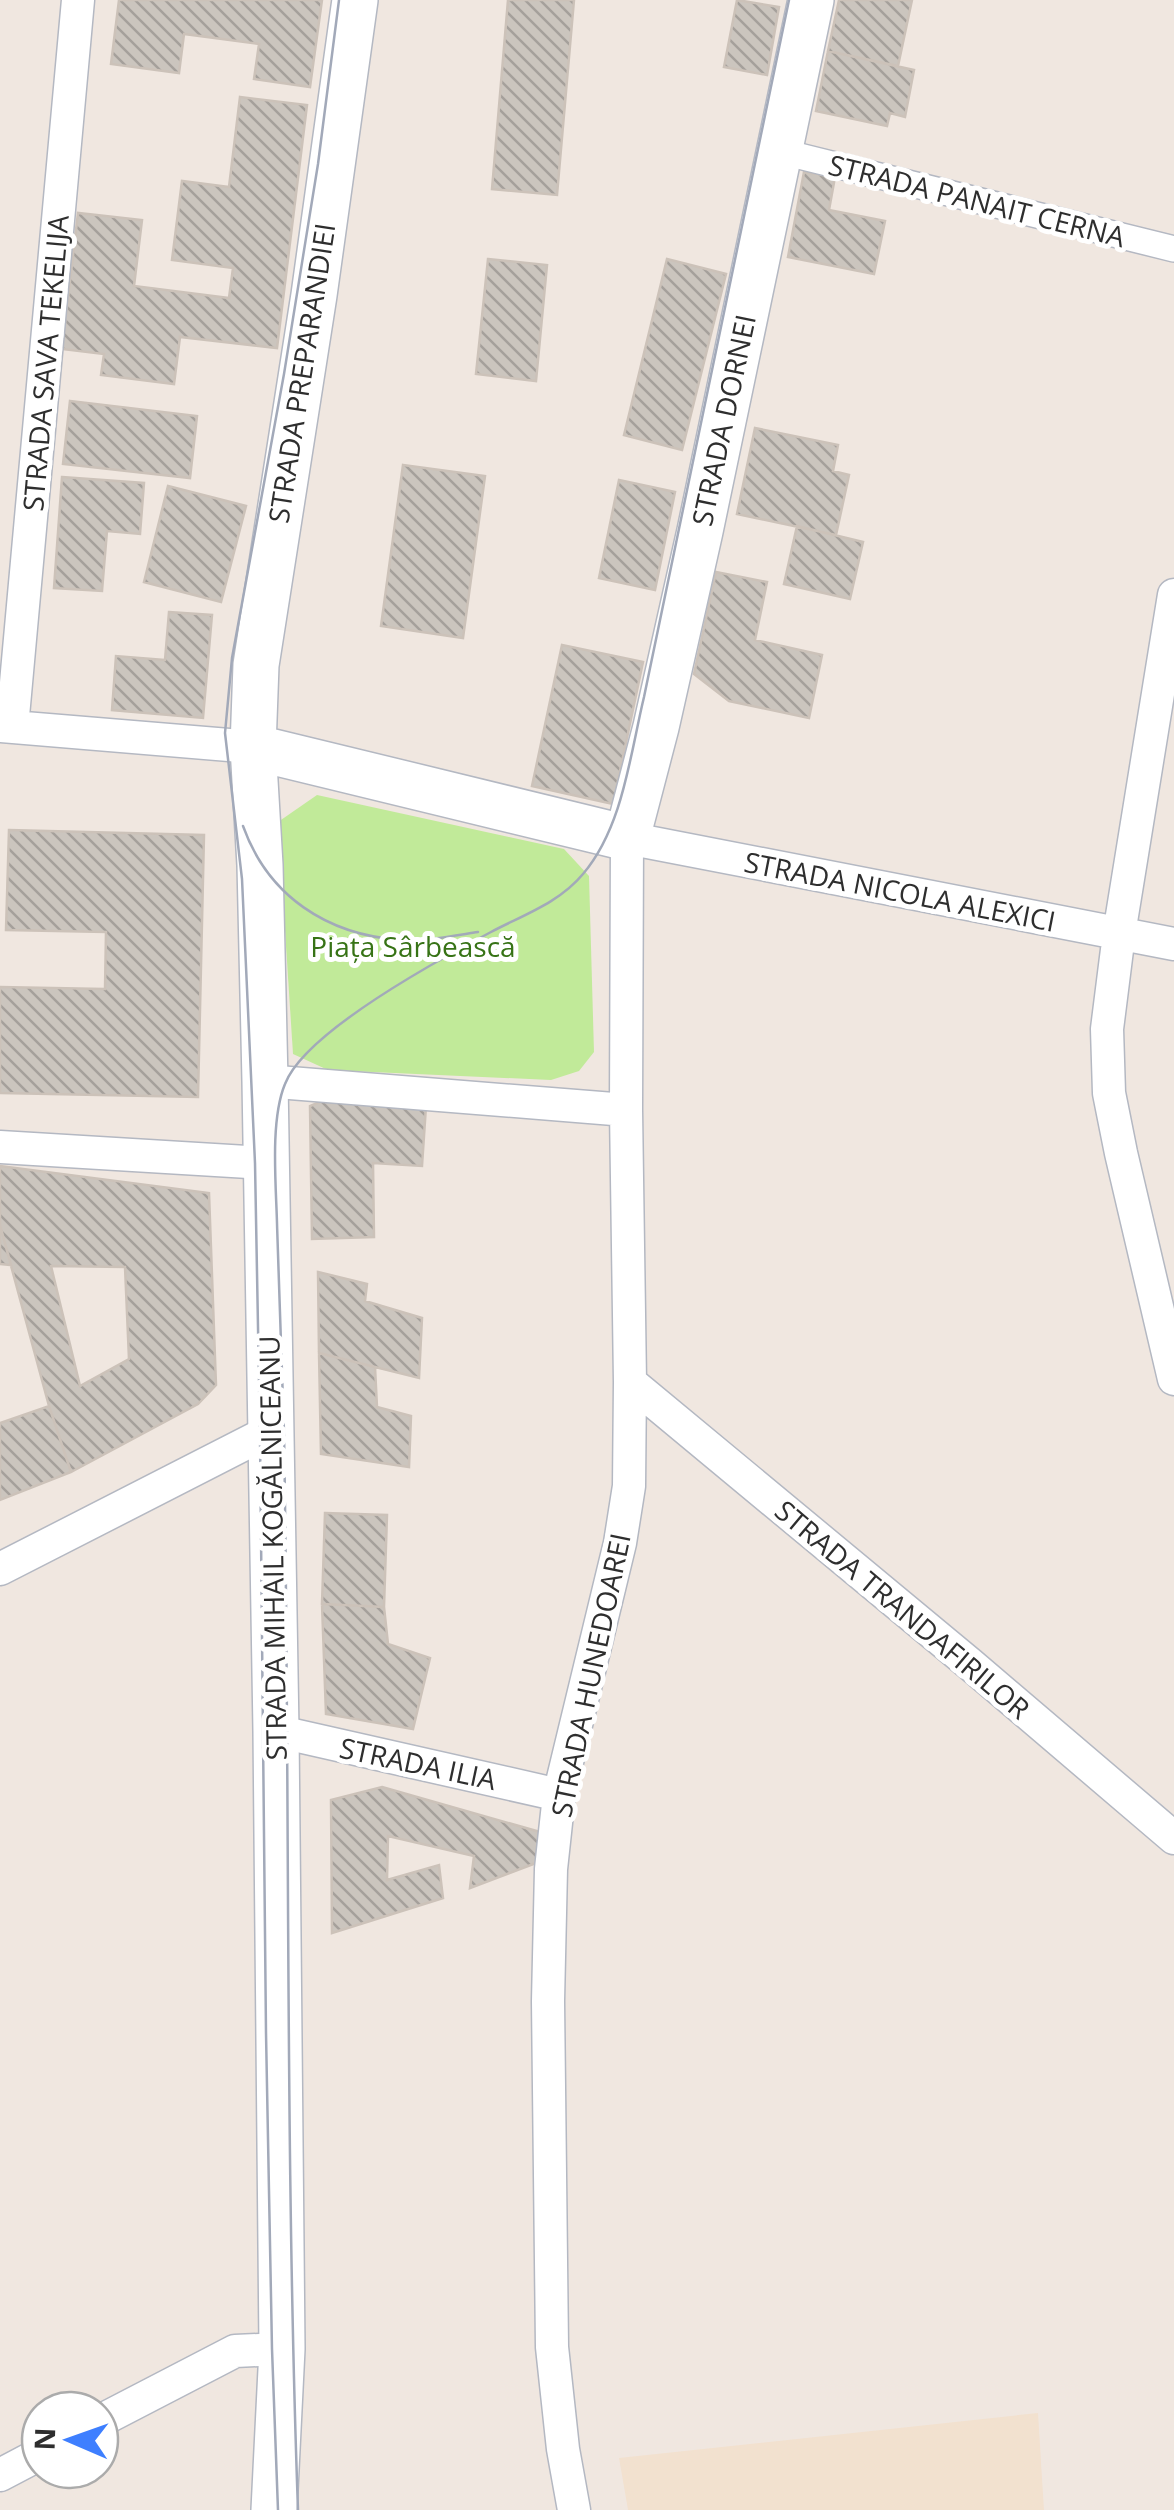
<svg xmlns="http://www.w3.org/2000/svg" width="1174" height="2510" viewBox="0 0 1174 2510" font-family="'Open Sans',sans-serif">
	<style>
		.education { fill: #f2e1cf }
		.green { fill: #c1ea99 }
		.building { fill: url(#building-back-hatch); stroke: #ccc2b9; stroke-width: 2.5; fill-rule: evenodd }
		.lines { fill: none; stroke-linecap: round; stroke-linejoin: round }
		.pedestrian-casing { stroke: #b4b8c2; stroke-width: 28 }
		.minor-casing { stroke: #b4b8c2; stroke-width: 35 }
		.secondary-casing { stroke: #b4b8c2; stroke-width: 48 }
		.pedestrian { stroke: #fff; stroke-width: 25 }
		.minor { stroke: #fff; stroke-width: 32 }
		.secondary { stroke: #fff; stroke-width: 45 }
		.tram { stroke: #a2a9b9; stroke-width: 2.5 }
		.labels { text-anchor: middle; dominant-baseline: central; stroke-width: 10; stroke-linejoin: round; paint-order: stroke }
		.street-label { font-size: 28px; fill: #2e2e2e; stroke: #fff }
		.park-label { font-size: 28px; fill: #377316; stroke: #fff }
	</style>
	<defs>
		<pattern id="building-back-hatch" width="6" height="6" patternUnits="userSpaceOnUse" patternTransform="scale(2.5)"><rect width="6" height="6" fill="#cbc5be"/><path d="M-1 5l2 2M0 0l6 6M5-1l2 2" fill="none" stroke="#a5a09b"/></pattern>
	</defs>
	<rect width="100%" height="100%" fill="#f0e7e0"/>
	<!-- education -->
	<path class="education" d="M1038,2413L1044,2510H628L619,2458Z"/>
	<!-- green -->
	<path class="green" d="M317,795L564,849L589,876L594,1052L579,1071L551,1080L328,1070L293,1054L278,822Z"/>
	<!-- building -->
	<path class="building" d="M119,0H322L310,87L254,79L259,44L184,34L179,73L111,64Z
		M508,0H574L557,195L492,189Z
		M737,0L779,7L767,75L724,67Z
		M839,0H912L898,66L828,51Z
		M828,51L914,70L905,117L890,113L887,126L816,111Z
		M240,97L307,105L277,348L180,337L174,384L101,375L104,354L62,349L78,213L142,220L134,286L229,298L233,268L172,260L182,181L229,187Z
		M804,172L835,177L829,210L885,221L874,274L788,257Z
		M488,259L547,265L536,381L476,374Z
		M667,259L726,274L682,450L624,435Z
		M70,401L197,416L190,478L63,464Z
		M755,428L838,445L833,471L849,475L836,535L737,514Z
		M403,465L485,476L463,638L381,626Z
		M62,477L144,483L140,534L107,531L102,591L54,588Z
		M619,480L675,492L655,590L599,578Z
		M168,486L246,506L221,602L144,582Z
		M797,526L863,542L850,599L784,584Z
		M716,572L767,582L755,640L822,655L809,718L729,701L694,674Z
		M169,612L212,615L203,718L112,710L116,656L165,660Z
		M562,645L643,662L613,804L532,786Z
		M9,830L204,835L198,1097L0,1093V987L105,989L106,932L6,930Z
		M336,1095L426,1106L422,1166L373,1163L374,1237L312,1239L310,1106Z
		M0,1166L209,1193L216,1385L198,1404L71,1472L49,1406L0,1225ZM51,1266L125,1267L129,1359L80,1386Z
		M0,1225L11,1265L0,1264Z
		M318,1272L367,1284L365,1301L422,1318L419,1378L319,1353Z
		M319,1353L375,1367L377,1407L411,1416L409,1467L321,1454Z
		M49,1406L71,1472L0,1500V1423Z
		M325,1513L387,1515L384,1607L322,1604Z
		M322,1604L384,1607L388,1644L430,1658L413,1729L326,1714Z
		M382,1787L540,1832L536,1863L470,1888L474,1856L388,1836L387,1880L439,1865L443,1898L332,1933L331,1800Z"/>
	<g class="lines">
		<defs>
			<path id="pedestrian" d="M779,151L1174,249"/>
			<path id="minor" d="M1174,595L1119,934L1107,1029L1109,1093L1121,1153L1174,1379
				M0,726L253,747
				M12,727L78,0
				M265,1081L626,1110
				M0,1147L265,1163
				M630,1382L970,1664L1174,1838
				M0,1569L270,1431
				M276,1731L559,1795
				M100,2421L235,2351L282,2349
				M0,2475L40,2454
				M574,2510L563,2449L552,2347L548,2001L551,1869L559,1795L620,1543L629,1486L630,1382L626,1110L627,838L1174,944"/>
			<path id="secondary" d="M253,747L627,838L656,727L700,531L811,0
				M274,2510L282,2349L276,1731L265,1081L260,865L253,747L256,665L314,295L355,0"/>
		</defs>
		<!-- pedestrian casing -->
		<use href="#pedestrian" class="pedestrian-casing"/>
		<!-- minor casing -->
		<use href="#minor" class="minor-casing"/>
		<!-- secondary casing -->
		<use href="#secondary" class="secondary-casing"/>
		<!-- pedestrian -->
		<use href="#pedestrian" class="pedestrian"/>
		<!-- minor -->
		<use href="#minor" class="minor"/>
		<!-- secondary -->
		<use href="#secondary" class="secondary"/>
		<!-- tram -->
		<path class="tram" d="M243,826C268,896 327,935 401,940C427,941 452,936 478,932
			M278,2510L272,2349L266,2033L260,1436L255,1163L242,879L225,733L232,658L284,374L318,164L339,0
			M298,2510C285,2151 290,1791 284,1432C282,1363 279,1293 277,1223C276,1184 270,1120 285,1084C305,1032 440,959 491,932C523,915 559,903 583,874C623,827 630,755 644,697L789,0"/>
	</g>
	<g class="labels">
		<!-- street labels -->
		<g class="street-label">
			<text transform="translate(977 200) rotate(14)">STRADA PANAIT CERNA</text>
			<text transform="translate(45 363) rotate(-85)">STRADA SAVA TEKELIJA</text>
			<text transform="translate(301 373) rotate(-81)">STRADA PREPARANDIEI</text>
			<text transform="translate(723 420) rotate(-78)">STRADA DORNEI</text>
			<text transform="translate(900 891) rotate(11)">STRADA NICOLA ALEXICI</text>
			<text transform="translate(272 1548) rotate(-91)">STRADA MIHAIL KOGĂLNICEANU</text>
			<text transform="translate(903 1609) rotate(40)">STRADA TRANDAFIRILOR</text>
			<text transform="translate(590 1675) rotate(-78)">STRADA HUNEDOAREI</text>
			<text transform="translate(418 1763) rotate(12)">STRADA ILIA</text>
		</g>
		<!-- park labels -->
		<g class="park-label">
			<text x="413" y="946">Piața Sârbească</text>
		</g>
	</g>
	<!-- north arrow -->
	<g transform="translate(70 2440) rotate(272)"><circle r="48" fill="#ffffff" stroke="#ababab" stroke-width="2.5"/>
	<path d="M0-8L18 38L0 25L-18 38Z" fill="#3e7fff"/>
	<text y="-15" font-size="28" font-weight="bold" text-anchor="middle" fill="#2e2e2e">N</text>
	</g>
</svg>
